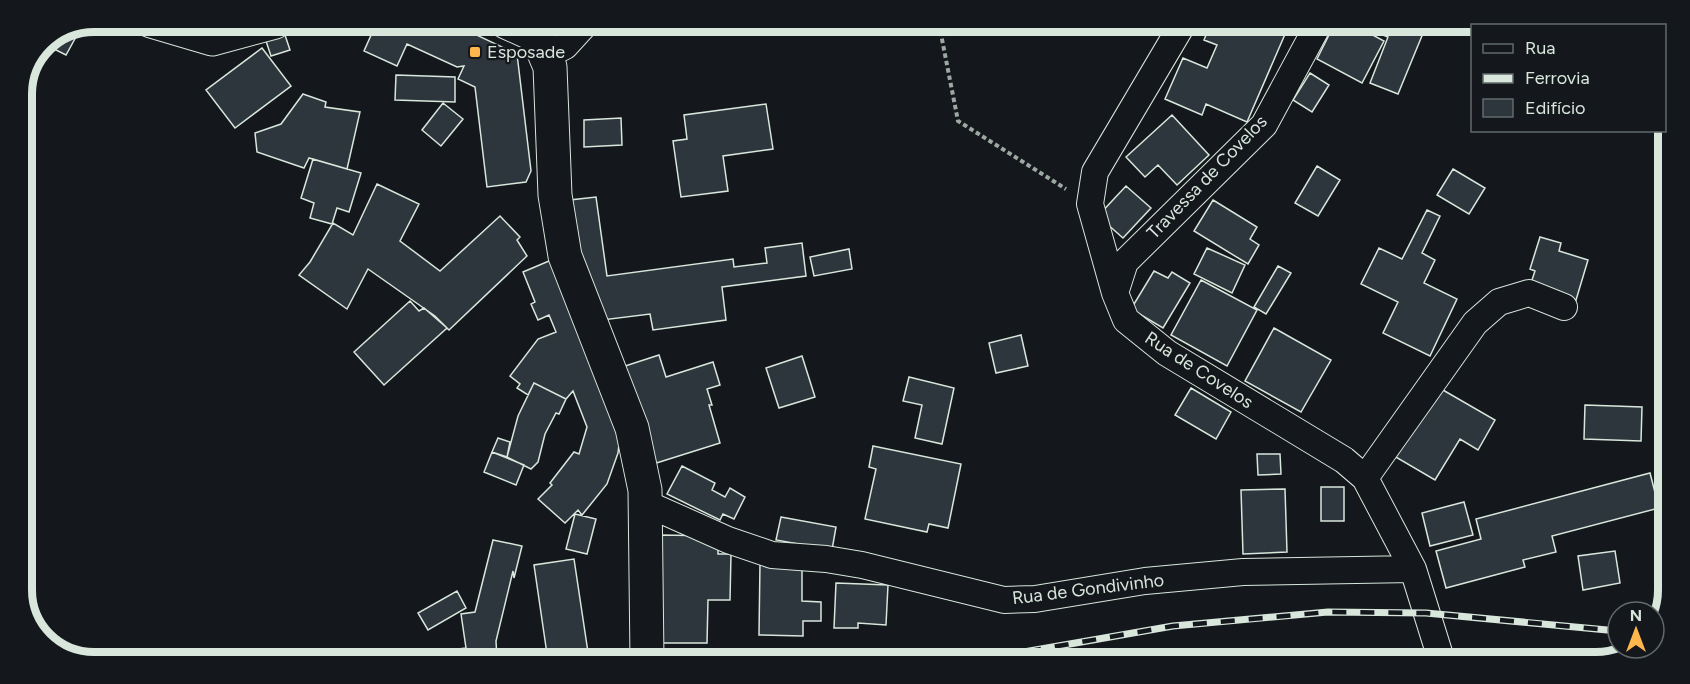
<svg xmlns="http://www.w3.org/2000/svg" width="1690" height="684" viewBox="0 0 1690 684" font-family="Figtree,sans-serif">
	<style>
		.building { fill: #2c363c; stroke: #d8e6dc; stroke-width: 1.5 }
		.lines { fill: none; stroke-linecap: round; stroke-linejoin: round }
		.street-casing { stroke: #d8e6dc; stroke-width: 28 }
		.secondary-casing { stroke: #d8e6dc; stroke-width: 35 }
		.path { stroke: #9da8a2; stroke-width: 4; stroke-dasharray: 4.5 3; stroke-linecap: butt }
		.street { stroke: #14181c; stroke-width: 26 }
		.secondary { stroke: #14181c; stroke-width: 33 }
		.rail-casing { stroke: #d8e6dc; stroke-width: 7 }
		.rail { stroke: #14181c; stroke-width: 4.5; stroke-dasharray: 14; stroke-linecap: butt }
		.poi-dot { fill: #ffb74d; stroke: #14181c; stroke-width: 2 }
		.labels { text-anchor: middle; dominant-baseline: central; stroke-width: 4.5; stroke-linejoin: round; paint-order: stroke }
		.poi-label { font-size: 18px; fill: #d8e6dc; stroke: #14181c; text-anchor: start }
		.street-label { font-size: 18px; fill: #d8e6dc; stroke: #14181c }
		.rim { fill: none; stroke: #d8e6dc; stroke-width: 8 }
	</style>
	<rect width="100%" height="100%" fill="#14181c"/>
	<!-- building -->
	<path class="building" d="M377,22H449L517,54L531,171L526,182L487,187L475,87L458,79L464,66L457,67L407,44L397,66L364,51Z
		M1210,25H1289L1247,122L1206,104L1202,115L1165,99L1183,58L1207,68L1217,45L1204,40Z
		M1334,25H1354L1384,41L1362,83L1317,59Z
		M82,26L66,55L42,43L43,42Z
		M1375,26H1426L1398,94L1370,83L1388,37L1373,31Z
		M284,32L290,50L271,56L265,38Z
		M262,48L291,86L235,128L206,90Z
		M1310,73L1329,85L1312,112L1293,100Z
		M396,75L455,77V102L395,100Z
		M303,94L326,102L325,107L360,112L347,169L309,158L304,168L257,152L255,133L281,124Z
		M443,103L463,119L441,146L422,130Z
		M766,104L773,149L723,156L728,191L681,197L673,141L687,139L684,115Z
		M1172,115L1209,155L1177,185L1158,165L1145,177L1126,157Z
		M621,118L622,145L584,147V120Z
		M21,148L35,153L21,189Z
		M313,159L361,173L349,212L337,208L332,224L310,218L314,203L301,198Z
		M1317,166L1340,180L1318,216L1295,203Z
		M1453,169L1485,188L1469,214L1437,195Z
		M377,184L419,204L400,241L440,271L500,216L520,237L517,240L527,256L449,330L435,316L368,269L347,309L299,275L310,262L333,223L353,235Z
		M1126,186L1151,208L1123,238L1098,216Z
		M596,197L607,276L733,259L734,267L767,263L765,248L802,243L806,276L722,287L726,320L653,330L650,314L586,322L570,200Z
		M1213,200L1257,227L1250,239L1259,245L1248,264L1194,231Z
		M1427,210L1440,216L1422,253L1435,260L1424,283L1457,299L1430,356L1383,333L1398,302L1361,284L1379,248L1402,259Z
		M1540,237L1561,243L1559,251L1588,260L1576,300L1530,286L1535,271L1530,269Z
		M1207,248L1245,265L1232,293L1194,274Z
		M849,249L852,269L814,276L810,257Z
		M556,258L621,427L618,453L607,484L582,515L578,510L565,523L538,499L552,485L550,483L574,452L579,454L587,427L573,391L566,399L534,383L528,395L517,388L520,384L510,376L538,339L556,332L549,315L538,320L531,304L535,302L523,272Z
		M1278,266L1291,273L1266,314L1254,307Z
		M1154,271L1168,278L1172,272L1190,283L1163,328L1131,309Z
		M1201,280L1257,310L1227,366L1171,335Z
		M410,301L419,311L424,308L447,328L384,385L354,352Z
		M1274,328L1331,360L1301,412L1245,381Z
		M1021,335L1028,366L996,373L989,343Z
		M659,355L666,377L713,362L720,385L707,389L712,405H709L720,443L650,465L619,368Z
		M802,356L815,397L779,408L766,368Z
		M909,377L954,388L942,444L915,438L922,405L903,401Z
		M534,383L566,399L559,414L556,413L545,434L538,462L531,469L507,457L518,416Z
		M1436,386L1495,420L1478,450L1460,439L1435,480L1394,456Z
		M1191,388L1231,412L1216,439L1175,415Z
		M1585,405L1642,407L1641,441L1584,439Z
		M498,438L510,442L507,457L492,452Z
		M873,446L961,464L948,528L929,524L927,532L865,519L876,469L869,467Z
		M492,452L524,465L516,485L484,472Z
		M1257,454H1280L1281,474L1258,475Z
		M682,466L715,483L712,490L725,497L730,488L745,497L734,519L723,514L720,520L667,494Z
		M1650,473L1659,508L1552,536L1556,552L1523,560L1525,567L1446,588L1436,551L1481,539L1476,519Z
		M1321,487H1344V521H1321Z
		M1285,489L1287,552L1243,554L1241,490Z
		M1464,502L1473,535L1430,546L1422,513Z
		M575,514L596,519L587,554L566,549Z
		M781,517L836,527L832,550L776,540Z
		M660,535L718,536V554H731L730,600H708L707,643H659Z
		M493,540L522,546L514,578L513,571L496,641L497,659H430L429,653L466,648L461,614L475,612Z
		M1615,551L1620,583L1583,590L1578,556Z
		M574,559L589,659H514L547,654L534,565Z
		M760,563L802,564V601L821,602V621H803V636L759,635Z
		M836,583L888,585L886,625L858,623V628H834Z
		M457,591L466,608L428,630L418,613Z
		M1581,655L1608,660L1597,663H1579Z"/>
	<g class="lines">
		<defs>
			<path id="street" d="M1182,25L1095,172L1090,204L1115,293L1126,320L1167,353L1344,460L1365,478
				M545,56L565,46L586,23
				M1115,293L1125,262L1264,125L1317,27
				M645,503L728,540L772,555L826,559L862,565L1004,600L1035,599L1145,581L1243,572L1413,569L1442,662
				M1413,569L1365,478L1475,323L1499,302L1529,293L1564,307"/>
			<path id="secondary" d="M151,21L212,39L275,22
				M506,22L537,36L550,67L555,195L565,256L632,428L645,490L647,660"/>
		</defs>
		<!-- street casing -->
		<use href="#street" class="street-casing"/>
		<!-- secondary casing -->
		<use href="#secondary" class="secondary-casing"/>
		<!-- path -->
		<path class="path" d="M939,24L958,121L1066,189"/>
		<!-- street -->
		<use href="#street" class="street"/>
		<!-- secondary -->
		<use href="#secondary" class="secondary"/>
		<defs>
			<path id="rail" d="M972,661L1173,626L1328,612L1426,613L1618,631"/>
		</defs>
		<!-- rail casing -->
		<use href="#rail" class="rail-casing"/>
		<!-- rail -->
		<use href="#rail" class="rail"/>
	</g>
	<!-- markers -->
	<rect class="poi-dot" x="469" y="46" width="12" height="12" rx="3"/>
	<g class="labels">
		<!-- poi labels -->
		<g class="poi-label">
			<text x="487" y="52">Esposade</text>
		</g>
		<!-- street labels -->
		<g class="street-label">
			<text transform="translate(1207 177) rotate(-46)">Travessa de Covelos</text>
			<text transform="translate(1199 370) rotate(33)">Rua de Covelos</text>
			<text transform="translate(1088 589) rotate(-7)">Rua de Gondivinho</text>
		</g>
	</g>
	<!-- crop -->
	<path d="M0 0H1690V684H0ZM94 32H1596A62 62 0 0 1 1658 94V590A62 62 0 0 1 1596 652H94A62 62 0 0 1 32 590V94A62 62 0 0 1 94 32Z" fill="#14181c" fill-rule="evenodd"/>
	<path class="rim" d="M94 32H1596A62 62 0 0 1 1658 94V590A62 62 0 0 1 1596 652H94A62 62 0 0 1 32 590V94A62 62 0 0 1 94 32Z"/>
	<!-- legend -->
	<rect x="1471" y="24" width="195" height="108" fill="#14181c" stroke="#626a69" stroke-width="1.5"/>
	<rect x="1483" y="44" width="30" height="9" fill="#14181c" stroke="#626a69" stroke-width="1.5"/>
	<text x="1525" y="54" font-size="18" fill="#d8e6dc">Rua</text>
	<rect x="1483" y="74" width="30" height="9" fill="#d8e6dc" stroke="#626a69" stroke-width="1.5"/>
	<text x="1525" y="84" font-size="18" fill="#d8e6dc">Ferrovia</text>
	<rect x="1483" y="99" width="30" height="18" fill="#2c363c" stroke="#626a69" stroke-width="1.5"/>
	<text x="1525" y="114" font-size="18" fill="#d8e6dc">Edifício</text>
	<!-- north arrow -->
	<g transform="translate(1636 630)"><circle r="28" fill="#14181c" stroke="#626a69" stroke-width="1.5"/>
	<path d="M0-4.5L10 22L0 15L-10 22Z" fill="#ffb74d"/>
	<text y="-9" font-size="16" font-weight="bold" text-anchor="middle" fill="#d8e6dc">N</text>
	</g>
</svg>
